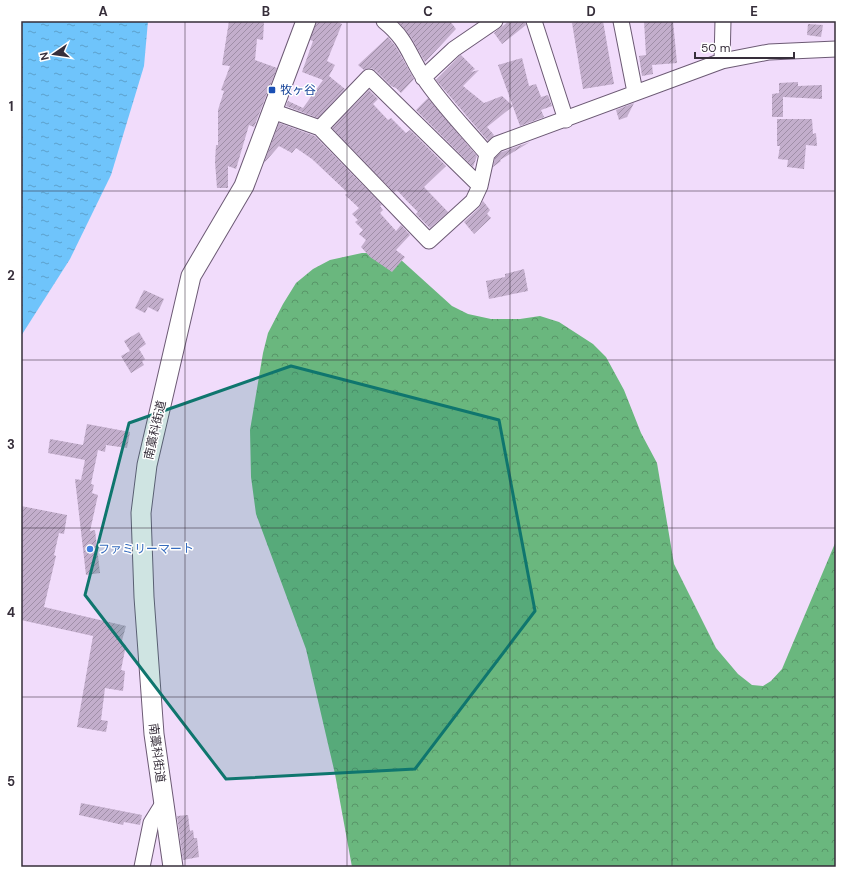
<svg xmlns="http://www.w3.org/2000/svg" width="857" height="888" viewBox="0 0 857 888" font-family="'DM Sans','Noto Sans JP',sans-serif">
	<style>
		.forest { fill: url(#forest-crowns) }
		.water { fill: url(#water-ripples) }
		.building { fill: url(#building-hatch) }
		.lines { fill: none; stroke-linecap: round; stroke-linejoin: round }
		.minor-casing { stroke: #6c5a74; stroke-width: 17 }
		.major-casing { stroke: #6c5a74; stroke-width: 21 }
		.minor { stroke: #fff; stroke-width: 15 }
		.major { stroke: #fff; stroke-width: 19 }
		.marked { fill: #0f766e; fill-opacity: 0.2; stroke: #0f766e; stroke-width: 3; stroke-linejoin: round }
		.grid { fill: none; stroke: #362e3a; stroke-width: 1; stroke-opacity: 0.55 }
		.transit-dot { fill: #1a4fb4; stroke: #fff; stroke-width: 1.5 }
		.shop-dot { fill: #3f7fe0; stroke: #fff; stroke-width: 1.5 }
		.labels { text-anchor: middle; dominant-baseline: central; stroke-width: 3; stroke-linejoin: round; paint-order: stroke }
		.transit-label { font-size: 12px; fill: #164399; stroke: #fff; text-anchor: start }
		.street-label { font-size: 12px; fill: #362e3a; stroke: #fff }
		.shop-label { font-size: 12px; fill: #366cbe; stroke: #fff; text-anchor: start }
		.neatline { fill: none; stroke: #362e3a; stroke-width: 1.5 }
		.grid-label { font-size: 13px; text-anchor: middle; font-weight: bold; fill: #362e3a }
	</style>
	<defs>
		<pattern id="forest-crowns" width="20" height="18" patternUnits="userSpaceOnUse"><rect width="20" height="18" fill="#6ab77e"/><path d="M2 6a3 3 0 1 1 6 0M12 15a3 3 0 1 1 6 0" fill="none" stroke="#589568"/></pattern>
		<pattern id="water-ripples" width="26" height="14" patternUnits="userSpaceOnUse"><rect width="26" height="14" fill="#6fc4fb"/><path d="M2 4q2-2 4 0t4 0M15 11q2-2 4 0t4 0" fill="none" stroke="#5ca0cc"/></pattern>
		<pattern id="building-hatch" width="6" height="6" patternUnits="userSpaceOnUse"><rect width="6" height="6" fill="#c3aecc"/><path d="M-1 1l2-2M0 6l6-6M5 7l2-2" fill="none" stroke="#9f8ea7"/></pattern>
	</defs>
	<rect width="100%" height="100%" fill="#f1dcfb"/>
	<!-- forest -->
	<path class="forest" d="M362,253H381L400,259L452,306L468,314L491,319H520L540,316L559,322L593,344L606,357L624,390L641,433L657,463L674,564L716,648L738,674L752,685L763,686L771,681L782,669L836,541V867H352L335,774L306,649L256,514L251,477L250,430L263,353L268,333L283,304L296,283L313,269L330,260Z"/>
	<!-- water -->
	<path class="water" d="M21,21H148L144,66L111,175L70,259L21,336Z"/>
	<!-- building -->
	<path class="building" d="M229,21H264L263,40L257,39L255,60L277,68L254,127L249,125L236,169L228,166V188H217L215,162L216,145H218V110L224,91L221,90L230,66L222,65Z
		M317,21H335L342,24L327,61L335,65L329,76L345,89L318,118L286,106L288,101L303,108L323,80L302,72L313,41L310,40Z
		M398,21H450L456,29L425,62L411,37Z
		M509,21H525L526,25L502,44L494,33Z
		M583,21H603L614,84L583,89L572,23Z
		M644,21H673L677,63L652,65L653,74L642,76L639,56L646,55Z
		M808,24L823,25L821,37L807,35Z
		M388,37L396,47L414,79L401,93L396,88L391,86L375,70L371,68L364,70L358,65Z
		M461,55L475,69L471,72L479,70L463,86L484,103L502,96L513,106L487,127L494,135L488,141L436,80Z
		M522,58L529,86L536,84L541,97L548,95L552,106L541,110L544,117L520,126L498,65Z
		M798,82V86L822,85V99L783,97V117H772V94L779,93V83Z
		M369,90L378,99L373,104L388,120L391,118L406,133L410,130L446,166L424,187L448,212L430,228L416,214L418,212L406,200L397,190L394,192L332,128Z
		M428,98L477,156L473,167L416,110Z
		M634,103L627,117L619,120L616,110Z
		M777,119H812L813,134L816,133L817,146L806,145L804,169L787,167L788,160L778,159L780,146H777Z
		M279,123L315,136L382,205L380,206L383,210L380,213L396,231L401,225L410,235L396,250L405,257L392,272L370,257L361,247L366,240L359,234L363,230L355,222L358,220L352,214L359,208L345,195L348,193L312,159L296,148L292,153L279,146L264,163Z
		M530,142L500,160L501,161L493,167L495,158L502,152Z
		M483,201L490,210L487,214L491,218L474,234L464,222L479,208Z
		M524,269L528,291L489,299L486,281L505,277V274Z
		M144,290L164,299L158,312L148,307L145,313L135,308Z
		M139,332L146,344L139,349L145,359L142,361L144,365L131,373L121,356L130,351L124,341Z
		M87,424L130,432L127,448L106,445L105,452L98,450L91,484L94,485L92,493L98,495L90,531L95,530L100,573L86,575L75,479L81,480L85,460L48,453L50,439L83,445Z
		M21,506L67,515L64,534L59,533L54,555L56,556L44,607L126,626L121,644L126,645L121,670L125,671L123,691L105,688L101,720L108,721L106,732L77,727L93,636L21,620Z
		M81,803L142,815L140,825L124,822L123,825L79,815Z
		M188,815L190,831L193,830L194,838H197L199,857L183,860L177,816Z"/>
	<g class="lines">
		<defs>
			<path id="minor" d="M384,21C408,40 409,56 424,78C442,105 466,129 487,154
				M534,21L566,120
				M621,21L635,92
				M722,61L769,52L836,49
				M423,78L454,49L495,21
				M272,111L320,128L429,241L473,201L480,186L487,154L497,144L722,61L723,21
				M320,128L369,77L480,186
				M142,867L151,823L164,802"/>
			<path id="major" d="M173,867L154,734L144,597L141,513L147,465L191,276L244,186L306,21"/>
		</defs>
		<!-- minor casing -->
		<use href="#minor" class="minor-casing"/>
		<!-- major casing -->
		<use href="#major" class="major-casing"/>
		<!-- minor -->
		<use href="#minor" class="minor"/>
		<!-- major -->
		<use href="#major" class="major"/>
	</g>
	<!-- marked area -->
	<path class="marked" d="M291,366L499,420L535,611L415,769L226,779L85,595L129,423Z"/>
	<!-- grid -->
	<path class="grid" d="M185,21V867M347,21V867M510,21V867M672,21V867M21,191H836M21,360H836M21,528H836M21,697H836"/>
	<!-- markers -->
	<rect class="transit-dot" x="268" y="86" width="8" height="8" rx="2"/>
	<circle class="shop-dot" cx="90" cy="549" r="4"/>
	<g class="labels">
		<!-- transit labels -->
		<g class="transit-label">
			<text x="280" y="90">牧ヶ谷</text>
		</g>
		<!-- street labels -->
		<g class="street-label">
			<text transform="translate(155 430) rotate(-77)">南藁科街道</text>
			<text transform="translate(157 753) rotate(83)">南藁科街道</text>
		</g>
		<!-- shop labels -->
		<g class="shop-label">
			<text x="98" y="549">ファミリーマート</text>
		</g>
	</g>
	<!-- border -->
	<rect width="857" height="888" fill="none" stroke="#ffffff" stroke-width="44"/>
	<!-- north arrow -->
	<g transform="translate(54 54) rotate(257)" stroke="#ffffff" stroke-width="3" paint-order="stroke">
	<path d="M0-3L7 15L0 10L-7 15Z" fill="#362e3a"/>
	<text y="-6" font-size="11" font-weight="bold" text-anchor="middle" fill="#362e3a">N</text>
	</g>
	<!-- scale -->
	<path d="M695 52v6h99v-6" fill="none" stroke="#362e3a" stroke-width="2"/>
	<text x="701" y="52" font-size="12" fill="#362e3a" stroke="#ffffff" stroke-width="3" paint-order="stroke">50 m</text>
	<rect x="22" y="22" width="813" height="844" class="neatline"/>
	<g class="grid-label">
		<text x="103" y="16">A</text>
		<text x="266" y="16">B</text>
		<text x="428" y="16">C</text>
		<text x="591" y="16">D</text>
		<text x="754" y="16">E</text>
		<text x="11" y="111">1</text>
		<text x="11" y="280">2</text>
		<text x="11" y="449">3</text>
		<text x="11" y="617">4</text>
		<text x="11" y="786">5</text>
	</g>
</svg>
